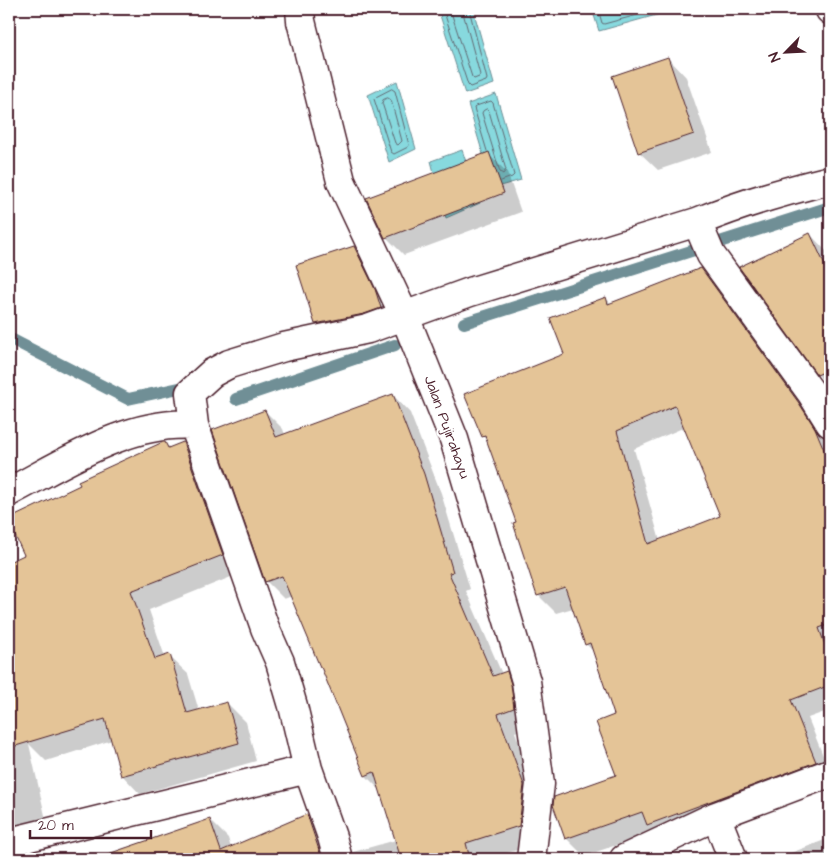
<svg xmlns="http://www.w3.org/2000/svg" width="839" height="868" viewBox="0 0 839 868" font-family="'Architects Daughter',sans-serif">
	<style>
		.water { fill: #87d9de; stroke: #6f8f96 }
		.shadow { fill: #0003; fill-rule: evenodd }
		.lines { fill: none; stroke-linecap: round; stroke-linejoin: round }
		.shore { stroke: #626973; stroke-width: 1 }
		.stream { stroke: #6f8f96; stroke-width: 12 }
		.building { fill: #e4c497; stroke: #4a1f2b; fill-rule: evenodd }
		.minor-casing { stroke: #4a1f2b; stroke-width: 31 }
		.minor { stroke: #fff; stroke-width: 28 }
		.labels { text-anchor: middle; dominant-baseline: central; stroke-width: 4.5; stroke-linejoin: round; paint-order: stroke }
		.street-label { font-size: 15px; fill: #4a1f2b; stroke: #fff }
	</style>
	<rect width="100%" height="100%" fill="#fff"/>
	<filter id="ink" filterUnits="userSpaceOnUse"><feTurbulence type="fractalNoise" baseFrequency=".02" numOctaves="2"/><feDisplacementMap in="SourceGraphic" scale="10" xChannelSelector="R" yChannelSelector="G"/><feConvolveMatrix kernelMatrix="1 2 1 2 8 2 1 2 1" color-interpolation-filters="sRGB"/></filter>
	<g filter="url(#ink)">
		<!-- water -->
		<path class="water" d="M438,9H473L494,84L465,94Z
			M592,9H659L660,14L599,31Z
			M397,81L416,149L389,162L368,95Z
			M496,94L521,180L493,188L468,104Z
			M462,150L480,203L446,218L431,161Z"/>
		<!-- shadow -->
		<path class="shadow" d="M668,58L686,77L712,152L658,170L639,152Z
			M488,154L507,172L521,212L404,255L386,237Z
			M810,234L827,252L830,258V391L741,267Z
			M354,248L373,266L393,309L335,342L316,324Z
			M701,270L719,288L817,422L827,439L830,440V710L808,718L830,773L584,856L566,838L618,776L615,716L595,653L586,644L573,608L556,613L538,595L518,523L488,442L483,436L566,355L606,298L611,304ZM685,427L721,516L660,541L634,449Z
			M393,395L410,413L441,493L470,589L466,591L502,674L506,672L524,690L531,726L515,732L542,803L537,844L504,854L506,859H354L353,852L396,840L381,791L366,776L292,596L284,599L266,581L265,411L283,429L285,435Z
			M165,443L170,448L183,443L201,462L241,573L149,610L165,657L169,656L188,674L199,711L227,703L246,722L256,761L140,794L122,775L112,740L46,761L29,744L46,820L9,829V721L26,737L9,686V563L26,556Z
			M9,461L16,487L9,490Z
			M307,816L325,834L333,859H125L122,849L210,820L228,838L231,848Z
			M830,838V859H775Z"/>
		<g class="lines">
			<!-- shore -->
			<path class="shore" d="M443,9L468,85L470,87L486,81L487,79L469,9
				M450,9L472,77L474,79L479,77L480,75L462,9
				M598,9L602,23L604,24L652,11L654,9
				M392,89L395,91L409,145L408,147L394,154L391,152L374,99L376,97Z
				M388,98L391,100L402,141L398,145L395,143L382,103L383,100Z
				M487,109L489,111L506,170L503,174L500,172L482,113L483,111Z
				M487,151L474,108L476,106L491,101L493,103L514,175L512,177L501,181"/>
			<!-- stream -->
			<path class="stream" d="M464,323L830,207
				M9,338L128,399L193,385
				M236,399L395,345"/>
		</g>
		<!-- building -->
		<path class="building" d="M668,57L694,134L638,153L612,76Z
			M489,152L504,193L385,238L366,198Z
			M810,233L830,276V369L817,375L739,267Z
			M354,246L375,289L381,308L364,314L315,324L296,265Z
			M701,268L799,403L815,428L830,464V624L819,628L830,659V685L791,700L816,762L647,825L642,812L565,839L553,805L554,797L616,775L596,722L614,715L590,643L585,645L565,587L537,596L513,523L516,522L485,436L482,437L464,394L564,354L550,318L606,297L608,304ZM675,406L720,516L648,544L617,431Z
			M393,394L424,474L453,572L449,573L493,676L507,671L511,684L514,708L498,714L524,785L519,826L466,843L470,859H401L374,772L365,776L321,667H320L282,576L265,582L212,430L265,410L276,437Z
			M163,442H165L168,448L183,442L223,555L131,591L155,659L170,654L187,713L227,702L239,743L121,776L105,719L9,748V562L24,555L9,523V519L80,485L78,481Z
			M307,814L322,859H109L108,854L210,819L221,851Z"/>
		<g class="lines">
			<defs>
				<path id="minor" d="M300,9L301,21L341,181L405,317L454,439L526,681L540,784L531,859
					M830,9V10
					M830,180C785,191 740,204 697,222L711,255L812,394L830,423
					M9,492C65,463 129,420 194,425
					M716,816L733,859
					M9,842L308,769
					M338,859L332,837L308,769L293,706L280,662L265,628L194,425L190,393L212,373L229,364L284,347L368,329L470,292L697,222
					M624,859L716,816L830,773"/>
			</defs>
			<!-- minor casing -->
			<use href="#minor" class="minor-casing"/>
			<!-- minor -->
			<use href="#minor" class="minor"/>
		</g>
	</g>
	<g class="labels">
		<!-- street labels -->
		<g class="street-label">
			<text transform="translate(447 427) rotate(70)">Jalan Pujirahayu</text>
		</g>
	</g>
	<!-- margin -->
	<rect width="839" height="868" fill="none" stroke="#fff" stroke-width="30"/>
	<rect x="15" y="15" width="809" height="838" fill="none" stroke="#4a1f2b" stroke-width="2" filter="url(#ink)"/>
	<!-- north arrow -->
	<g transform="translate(786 52) rotate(246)" stroke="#ffffff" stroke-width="4" paint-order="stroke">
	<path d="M0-4L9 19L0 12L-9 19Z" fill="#4a1f2b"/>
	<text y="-8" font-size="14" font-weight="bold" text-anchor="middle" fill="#4a1f2b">N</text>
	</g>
	<!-- scale -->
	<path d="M30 830v8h121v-8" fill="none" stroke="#4a1f2b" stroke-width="2.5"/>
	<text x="38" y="830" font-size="15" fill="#4a1f2b" stroke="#ffffff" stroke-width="4" paint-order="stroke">20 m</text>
</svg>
